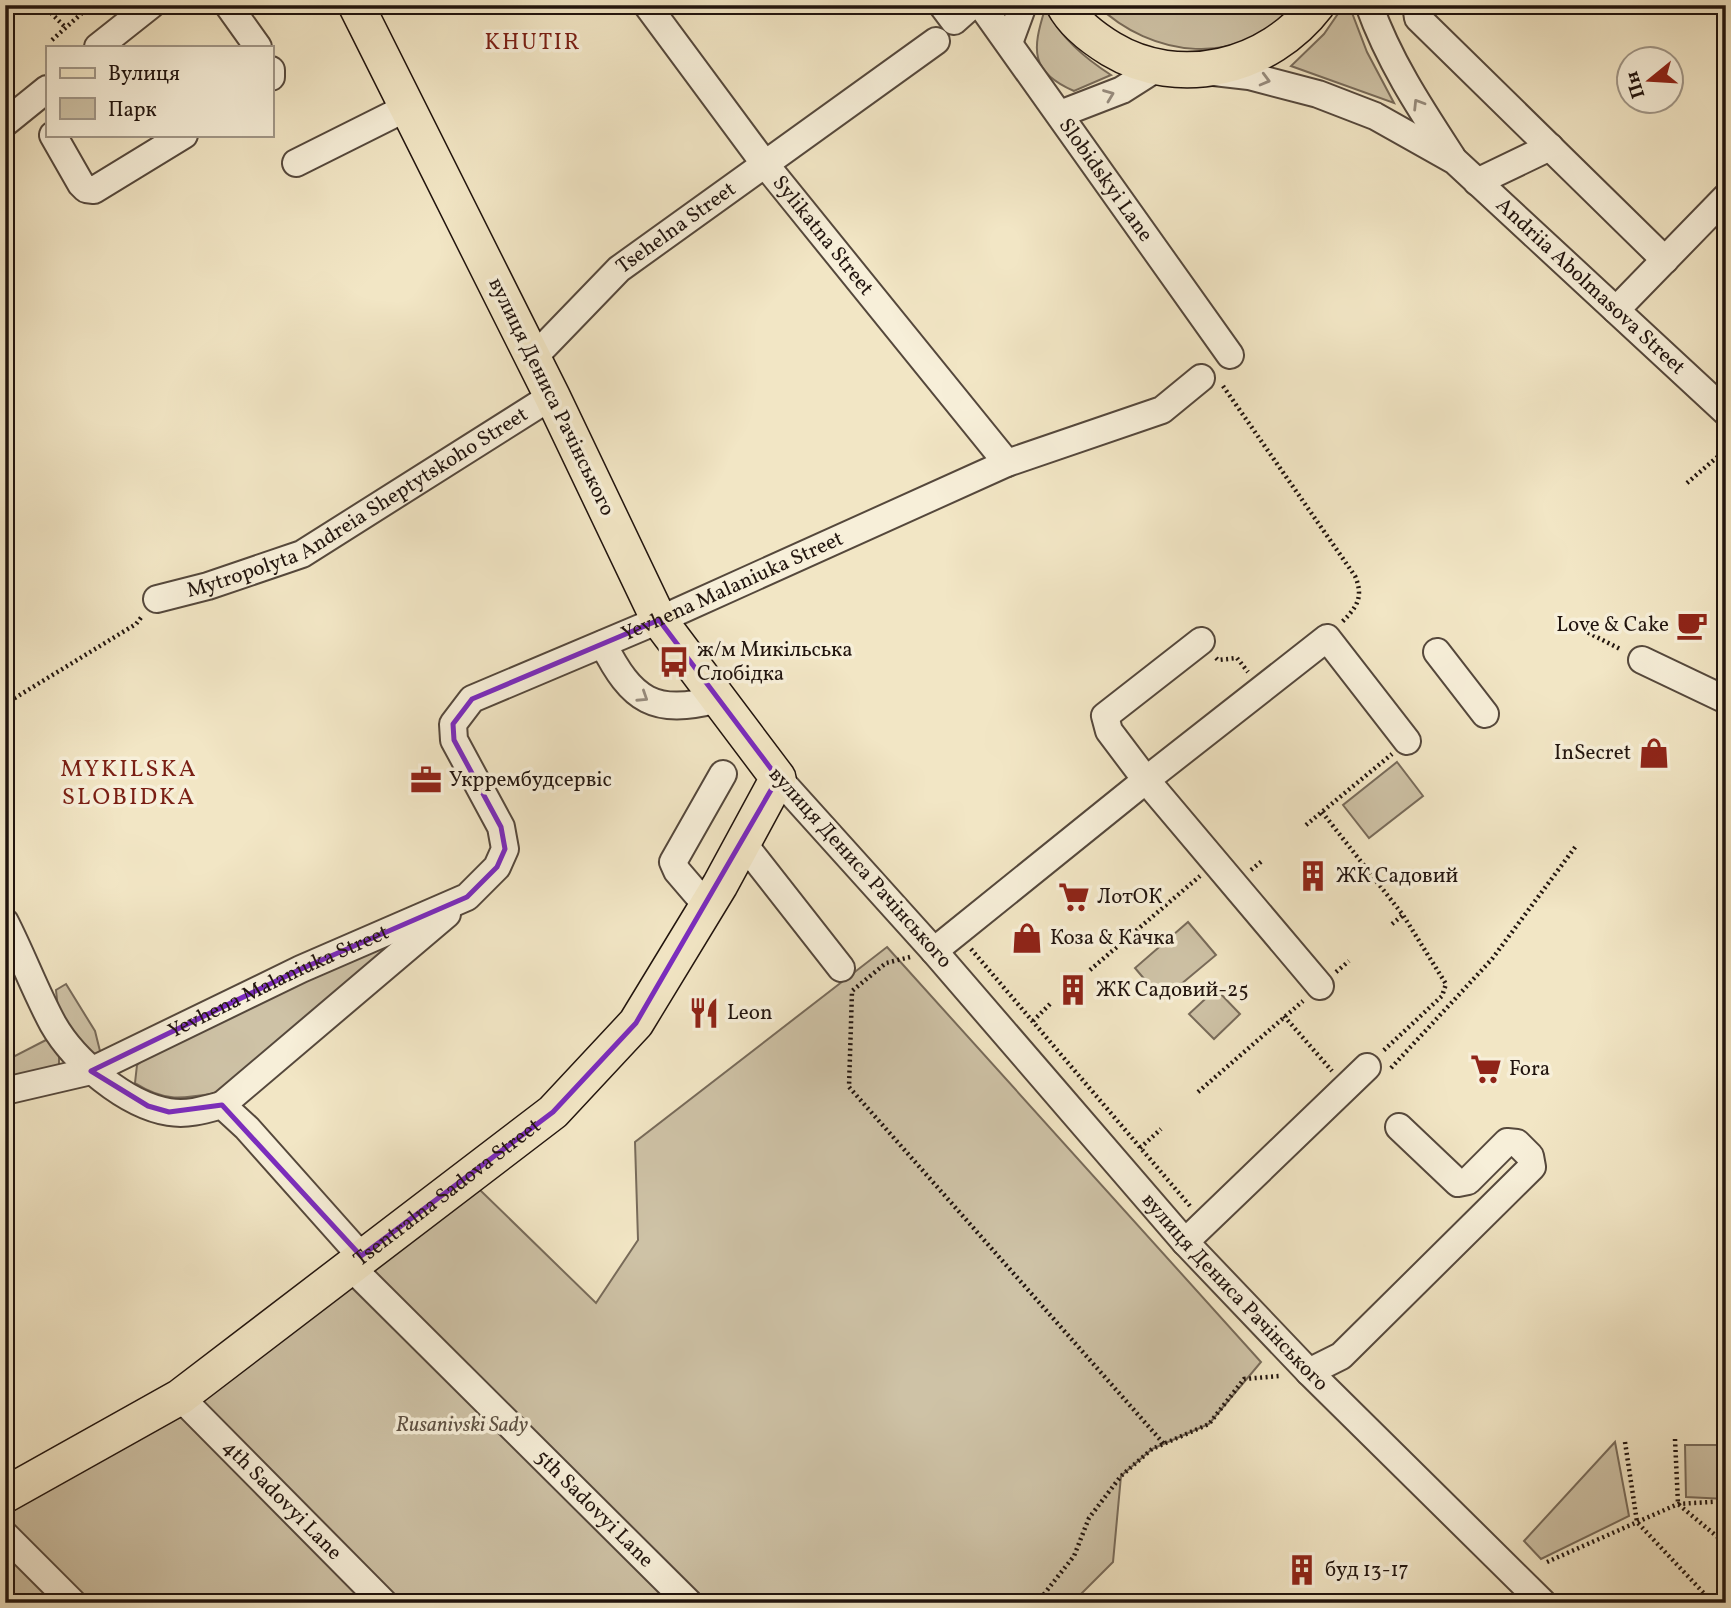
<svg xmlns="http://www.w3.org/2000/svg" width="1731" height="1608" viewBox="0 0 1731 1608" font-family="Vollkorn,serif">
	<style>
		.green { fill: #cec2a6; stroke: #786b5a; stroke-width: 2 }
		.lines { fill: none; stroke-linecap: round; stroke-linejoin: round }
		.minor-casing { stroke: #55483c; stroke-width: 30 }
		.major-casing { stroke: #21140e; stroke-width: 38 }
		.path { stroke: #21140e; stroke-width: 4.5; stroke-dasharray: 2 3.5; stroke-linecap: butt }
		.minor { stroke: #f7efd9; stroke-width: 26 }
		.major { stroke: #f2e6c5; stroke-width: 35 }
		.oneway { stroke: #978c7e }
		.marked { fill: none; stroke: #7b2cbf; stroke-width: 5; stroke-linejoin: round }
		.labels { text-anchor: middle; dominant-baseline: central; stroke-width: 7; stroke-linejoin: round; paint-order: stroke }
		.street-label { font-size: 21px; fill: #21140e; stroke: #f7efd9 }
		.poi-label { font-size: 21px; fill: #21140e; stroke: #f7efd9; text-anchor: start }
		.park-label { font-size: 21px; font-style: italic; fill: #5e5143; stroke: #f7efd9 }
		.neighbourhood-label { font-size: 23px; letter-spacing: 2px; fill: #7a1f14; stroke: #f7efd9 }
		.quarter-label { font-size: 24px; letter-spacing: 2px; fill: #7a1f14; stroke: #f7efd9 }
	</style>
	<rect width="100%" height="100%" fill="#f2e6c5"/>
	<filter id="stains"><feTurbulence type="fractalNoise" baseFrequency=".00286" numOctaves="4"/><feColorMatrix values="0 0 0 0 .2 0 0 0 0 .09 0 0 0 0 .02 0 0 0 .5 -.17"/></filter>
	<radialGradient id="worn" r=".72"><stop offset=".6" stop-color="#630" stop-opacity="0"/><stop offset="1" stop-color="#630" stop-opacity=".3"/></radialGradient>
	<!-- green -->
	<path class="green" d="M1097,5H1292C1242,70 1150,57 1097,5Z
		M1344,5H1349L1367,52L1394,103L1291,66L1324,34Z
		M1045,9C1062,38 1083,57 1111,75L1074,91C1030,72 1032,50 1045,9Z
		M1397,762L1423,796L1369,838L1343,805Z
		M1188,922L1216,955L1162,1000L1135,968Z
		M424,926L216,1093C182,1099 165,1102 135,1083L137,1065L153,1051Z
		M887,947L1261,1362L1209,1424L1152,1449L1121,1476L1113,1562L1072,1603H5V1508L479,1189L596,1303L638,1240L635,1142Z
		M66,984L95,1031L101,1055L88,1056L58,1009L56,990Z
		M1216,989L1240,1014L1214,1039L1189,1014Z
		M46,1040L59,1047V1069L5,1081V1061Z
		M1615,1442L1629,1516L1541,1559L1524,1541Z
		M1685,1445H1726V1499L1686,1497Z"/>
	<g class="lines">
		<defs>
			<g id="minor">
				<path d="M228,5L258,47"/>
				<path id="s1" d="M647,5L764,163L1007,463"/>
				<path d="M942,5L954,21L972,5"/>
				<path id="s2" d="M981,5L1230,355"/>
				<path d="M1369,5C1389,61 1420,108 1452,157"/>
				<path d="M1416,5L1418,18L1665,260"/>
				<path d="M1009,43L1023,5"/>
				<path d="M98,47L151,5"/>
				<path d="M271,70V77"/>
				<path id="s3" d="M1214,72L1249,76L1318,94L1375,116L1455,161L1726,412"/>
				<path d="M1060,114L1122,90L1155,69"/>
				<path d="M5,123L47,89"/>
				<path d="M53,135L81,184L86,189L94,190L184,135"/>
				<path d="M296,163L406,108"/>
				<path d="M1477,182L1550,147"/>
				<path d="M1616,310L1726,197"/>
				<path id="s4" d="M533,358L619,269L936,41"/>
				<path id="s5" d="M157,599L208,586L302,554L552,396"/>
				<path d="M603,644C632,701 654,716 718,699"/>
				<path d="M1437,652L1485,714"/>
				<path d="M1642,660L1726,700"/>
				<path id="s6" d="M778,778L934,951L1185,1242L1309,1372L1543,1603"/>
				<path d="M743,843L841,968"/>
				<path d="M707,906L677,871L673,862L723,774"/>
				<path d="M5,922C22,955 35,991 53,1024C74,1061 126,1105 169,1112C188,1115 204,1110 222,1105L247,1128L361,1256"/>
				<path d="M934,951L1146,780L1109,731L1105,716L1201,641"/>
				<path d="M1320,986L1146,780L1327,638L1407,741"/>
				<path id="s7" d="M5,1091L91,1071L301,969L467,897L497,867L505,849L501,827L454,740L453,724L472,699L659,620L1007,463L1162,410L1201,378"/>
				<path d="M222,1105L447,914"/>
				<path d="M1185,1242L1367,1067"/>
				<path id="s8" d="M351,1267L689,1603"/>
				<path d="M1309,1372L1341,1356L1532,1167L1530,1156L1517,1143L1507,1142L1468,1181L1458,1183L1399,1127"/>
				<path id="s9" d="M180,1397L384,1603"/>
				<path d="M5,1535L73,1603"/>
			</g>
			<g id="major">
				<path d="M1064,5C1074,24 1093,38 1111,49C1179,90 1269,68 1317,5"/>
				<path id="s10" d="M5,1495L180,1397L553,1112L636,1023L720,885L778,778L659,620L552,396L356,5"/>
			</g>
		</defs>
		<!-- minor casing -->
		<use href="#minor" class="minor-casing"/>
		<!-- major casing -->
		<use href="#major" class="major-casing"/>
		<!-- path -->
		<path class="path" d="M43,5L66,28
			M52,40L91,5
			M1223,386L1355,576C1364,597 1357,607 1342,622
			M1687,483L1722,453
			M1583,630L1622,650
			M1216,658L1218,660L1237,658L1248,672
			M5,704L136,624L143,615
			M1322,812L1403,915L1446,984L1442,996L1382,1052
			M1306,825L1392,754
			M1251,870L1262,861
			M1392,924L1403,915
			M971,949L1190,1206
			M910,957L886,963L852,991L849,1087L1164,1444
			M1090,970L1200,876
			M1336,972L1349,961
			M1284,1016L1332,1071
			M1033,1021L1050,1004
			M1391,1068L1492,959L1576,846
			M1198,1092L1303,1001
			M1140,1148L1161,1129
			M1675,1439L1678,1504L1726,1544
			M1625,1442L1637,1522L1713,1603
			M1547,1562L1678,1504L1726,1501
			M1037,1603L1074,1556L1089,1518L1121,1476L1152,1449L1209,1424L1244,1379L1279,1376
			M1724,1603L1726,1601"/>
		<!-- minor -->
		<use href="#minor" class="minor"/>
		<!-- major -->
		<use href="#major" class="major"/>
	</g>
	<!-- one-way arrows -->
	<defs><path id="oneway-chevron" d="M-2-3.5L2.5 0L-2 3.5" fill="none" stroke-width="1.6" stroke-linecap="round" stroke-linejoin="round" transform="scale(1.75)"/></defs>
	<g class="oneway">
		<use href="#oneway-chevron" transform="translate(1265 80) rotate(15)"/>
		<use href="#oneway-chevron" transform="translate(1109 95) rotate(-21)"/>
		<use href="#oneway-chevron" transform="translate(1418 104) rotate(-122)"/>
		<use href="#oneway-chevron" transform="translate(643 697) rotate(33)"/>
	</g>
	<!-- marked area -->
	<path class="marked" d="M659,620L778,778L636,1023L553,1112L361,1256L222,1105L169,1112L148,1106L91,1071L301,969L467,897L497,867L505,849L501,827L454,740L453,724L472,699Z"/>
	<!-- icons -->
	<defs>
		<symbol id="cafe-bare" viewBox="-9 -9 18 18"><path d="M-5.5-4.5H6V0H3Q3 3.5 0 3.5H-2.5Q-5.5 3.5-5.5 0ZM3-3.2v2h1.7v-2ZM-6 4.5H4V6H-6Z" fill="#8f2418" stroke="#f7efd9" stroke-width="2.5" paint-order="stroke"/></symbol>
		<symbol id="bus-bare" viewBox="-9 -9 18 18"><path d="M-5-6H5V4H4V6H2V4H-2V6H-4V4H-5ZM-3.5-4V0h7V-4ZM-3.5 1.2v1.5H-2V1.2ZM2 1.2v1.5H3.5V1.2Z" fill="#8f2418" stroke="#f7efd9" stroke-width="2.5" paint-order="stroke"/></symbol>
		<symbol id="shop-bare" viewBox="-9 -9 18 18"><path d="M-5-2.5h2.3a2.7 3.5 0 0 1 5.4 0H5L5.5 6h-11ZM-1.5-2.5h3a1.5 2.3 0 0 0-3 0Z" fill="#8f2418" stroke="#f7efd9" stroke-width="2.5" paint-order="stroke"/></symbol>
		<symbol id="office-bare" viewBox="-9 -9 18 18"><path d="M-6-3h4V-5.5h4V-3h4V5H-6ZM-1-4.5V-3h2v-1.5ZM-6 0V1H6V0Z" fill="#8f2418" stroke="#f7efd9" stroke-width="2.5" paint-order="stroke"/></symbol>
		<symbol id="building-bare" viewBox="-9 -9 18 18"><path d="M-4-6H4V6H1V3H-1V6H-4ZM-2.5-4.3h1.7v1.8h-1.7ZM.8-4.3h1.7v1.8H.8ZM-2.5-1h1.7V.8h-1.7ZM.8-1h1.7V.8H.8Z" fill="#8f2418" stroke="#f7efd9" stroke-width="2.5" paint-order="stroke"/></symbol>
		<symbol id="supermarket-bare" viewBox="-9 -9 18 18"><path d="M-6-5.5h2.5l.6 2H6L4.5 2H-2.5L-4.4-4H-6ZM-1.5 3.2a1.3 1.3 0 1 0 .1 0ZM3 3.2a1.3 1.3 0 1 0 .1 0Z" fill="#8f2418" stroke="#f7efd9" stroke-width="2.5" paint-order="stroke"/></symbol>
		<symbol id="restaurant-bare" viewBox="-9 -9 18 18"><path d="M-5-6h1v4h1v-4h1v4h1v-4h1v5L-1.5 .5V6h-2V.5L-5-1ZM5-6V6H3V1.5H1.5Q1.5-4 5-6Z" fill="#8f2418" stroke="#f7efd9" stroke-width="2.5" paint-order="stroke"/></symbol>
	</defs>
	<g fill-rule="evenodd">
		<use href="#cafe-bare" x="1670" y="603" width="44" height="44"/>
		<use href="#bus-bare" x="652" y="640" width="44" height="44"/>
		<use href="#shop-bare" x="1632" y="731" width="44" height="44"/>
		<use href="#office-bare" x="404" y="758" width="44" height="44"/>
		<use href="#building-bare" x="1291" y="854" width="44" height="44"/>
		<use href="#supermarket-bare" x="1052" y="875" width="44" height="44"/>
		<use href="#shop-bare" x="1005" y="916" width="44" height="44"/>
		<use href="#building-bare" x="1051" y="968" width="44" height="44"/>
		<use href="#restaurant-bare" x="682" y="991" width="44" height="44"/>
		<use href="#supermarket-bare" x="1464" y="1047" width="44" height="44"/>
		<use href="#building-bare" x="1280" y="1548" width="44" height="44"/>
	</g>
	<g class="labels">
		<!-- street labels -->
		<g class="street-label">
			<text stroke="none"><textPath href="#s2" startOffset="215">Slobidskyi Lane</textPath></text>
			<text stroke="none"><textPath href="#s4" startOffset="194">Tsehelna Street</textPath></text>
			<text stroke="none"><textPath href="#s1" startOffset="290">Sylikatna Street</textPath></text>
			<text stroke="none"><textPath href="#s3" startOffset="444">Andriia Abolmasova Street</textPath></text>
			<text transform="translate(551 397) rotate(64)">вулиця Дениса Рачінського</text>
			<text stroke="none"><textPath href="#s5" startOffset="224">Mytropolyta Andreia Sheptytskoho Street</textPath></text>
			<text stroke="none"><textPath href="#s7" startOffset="1017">Yevhena Malaniuka Street</textPath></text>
			<text transform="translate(860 868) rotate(48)">вулиця Дениса Рачінського</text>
			<text stroke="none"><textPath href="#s7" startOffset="296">Yevhena Malaniuka Street</textPath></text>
			<text stroke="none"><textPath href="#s10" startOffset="537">Tsentralna Sadova Street</textPath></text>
			<text stroke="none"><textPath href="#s6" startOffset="688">вулиця Дениса Рачінського</textPath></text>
			<text stroke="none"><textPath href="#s9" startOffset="145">4th Sadovyi Lane</textPath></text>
			<text stroke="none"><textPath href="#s8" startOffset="343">5th Sadovyi Lane</textPath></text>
		</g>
		<!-- poi labels -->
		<g class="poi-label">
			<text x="1669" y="625" text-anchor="end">Love &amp; Cake</text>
			<text x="697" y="650">ж/м Микільська<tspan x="697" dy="24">Слобідка</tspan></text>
			<text x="1631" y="753" text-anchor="end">InSecret</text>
			<text x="449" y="780">Укррембудсервіс</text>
			<text x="1336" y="876">ЖК Садовий</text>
			<text x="1097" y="897">ЛотОК</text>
			<text x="1050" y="938">Коза &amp; Качка</text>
			<text x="1096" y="990">ЖК Садовий-25</text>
			<text x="727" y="1013">Leon</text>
			<text x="1509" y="1069">Fora</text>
			<text x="1325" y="1570">буд 13-17</text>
		</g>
		<!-- park labels -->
		<g class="park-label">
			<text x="462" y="1425">Rusanivski Sady</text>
		</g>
		<!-- neighbourhood labels -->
		<g class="neighbourhood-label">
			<text x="533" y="43">KHUTIR</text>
		</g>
		<!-- quarter labels -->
		<g class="quarter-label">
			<text x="129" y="770">MYKILSKA<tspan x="129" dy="28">SLOBIDKA</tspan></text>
		</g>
	</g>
	<!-- margin -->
	<rect width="1731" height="1608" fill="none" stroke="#f2e6c5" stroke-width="28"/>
	<rect x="7" y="7" width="1717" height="1594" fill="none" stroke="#21140e" stroke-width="3.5"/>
	<rect x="14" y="14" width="1703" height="1580" fill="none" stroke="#21140e" stroke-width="2"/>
	<!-- legend -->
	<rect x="46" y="46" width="228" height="91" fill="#f7efd9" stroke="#a19788" stroke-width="2"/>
	<rect x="60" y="68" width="35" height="10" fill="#f2e6c5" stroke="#a19788" stroke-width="2"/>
	<text x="108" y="80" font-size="21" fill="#21140e">Вулиця</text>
	<rect x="60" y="98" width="35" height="21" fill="#cec2a6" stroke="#a19788" stroke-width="2"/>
	<text x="108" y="116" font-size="21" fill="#21140e">Парк</text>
	<!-- north arrow -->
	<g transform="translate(1650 80) rotate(252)"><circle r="33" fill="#f7efd9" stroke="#a19788" stroke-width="2"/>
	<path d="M0-5L12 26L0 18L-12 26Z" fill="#8f2418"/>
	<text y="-10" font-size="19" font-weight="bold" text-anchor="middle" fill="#21140e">Пн</text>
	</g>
	<rect width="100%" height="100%" filter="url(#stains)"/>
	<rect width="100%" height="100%" fill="url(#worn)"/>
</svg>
